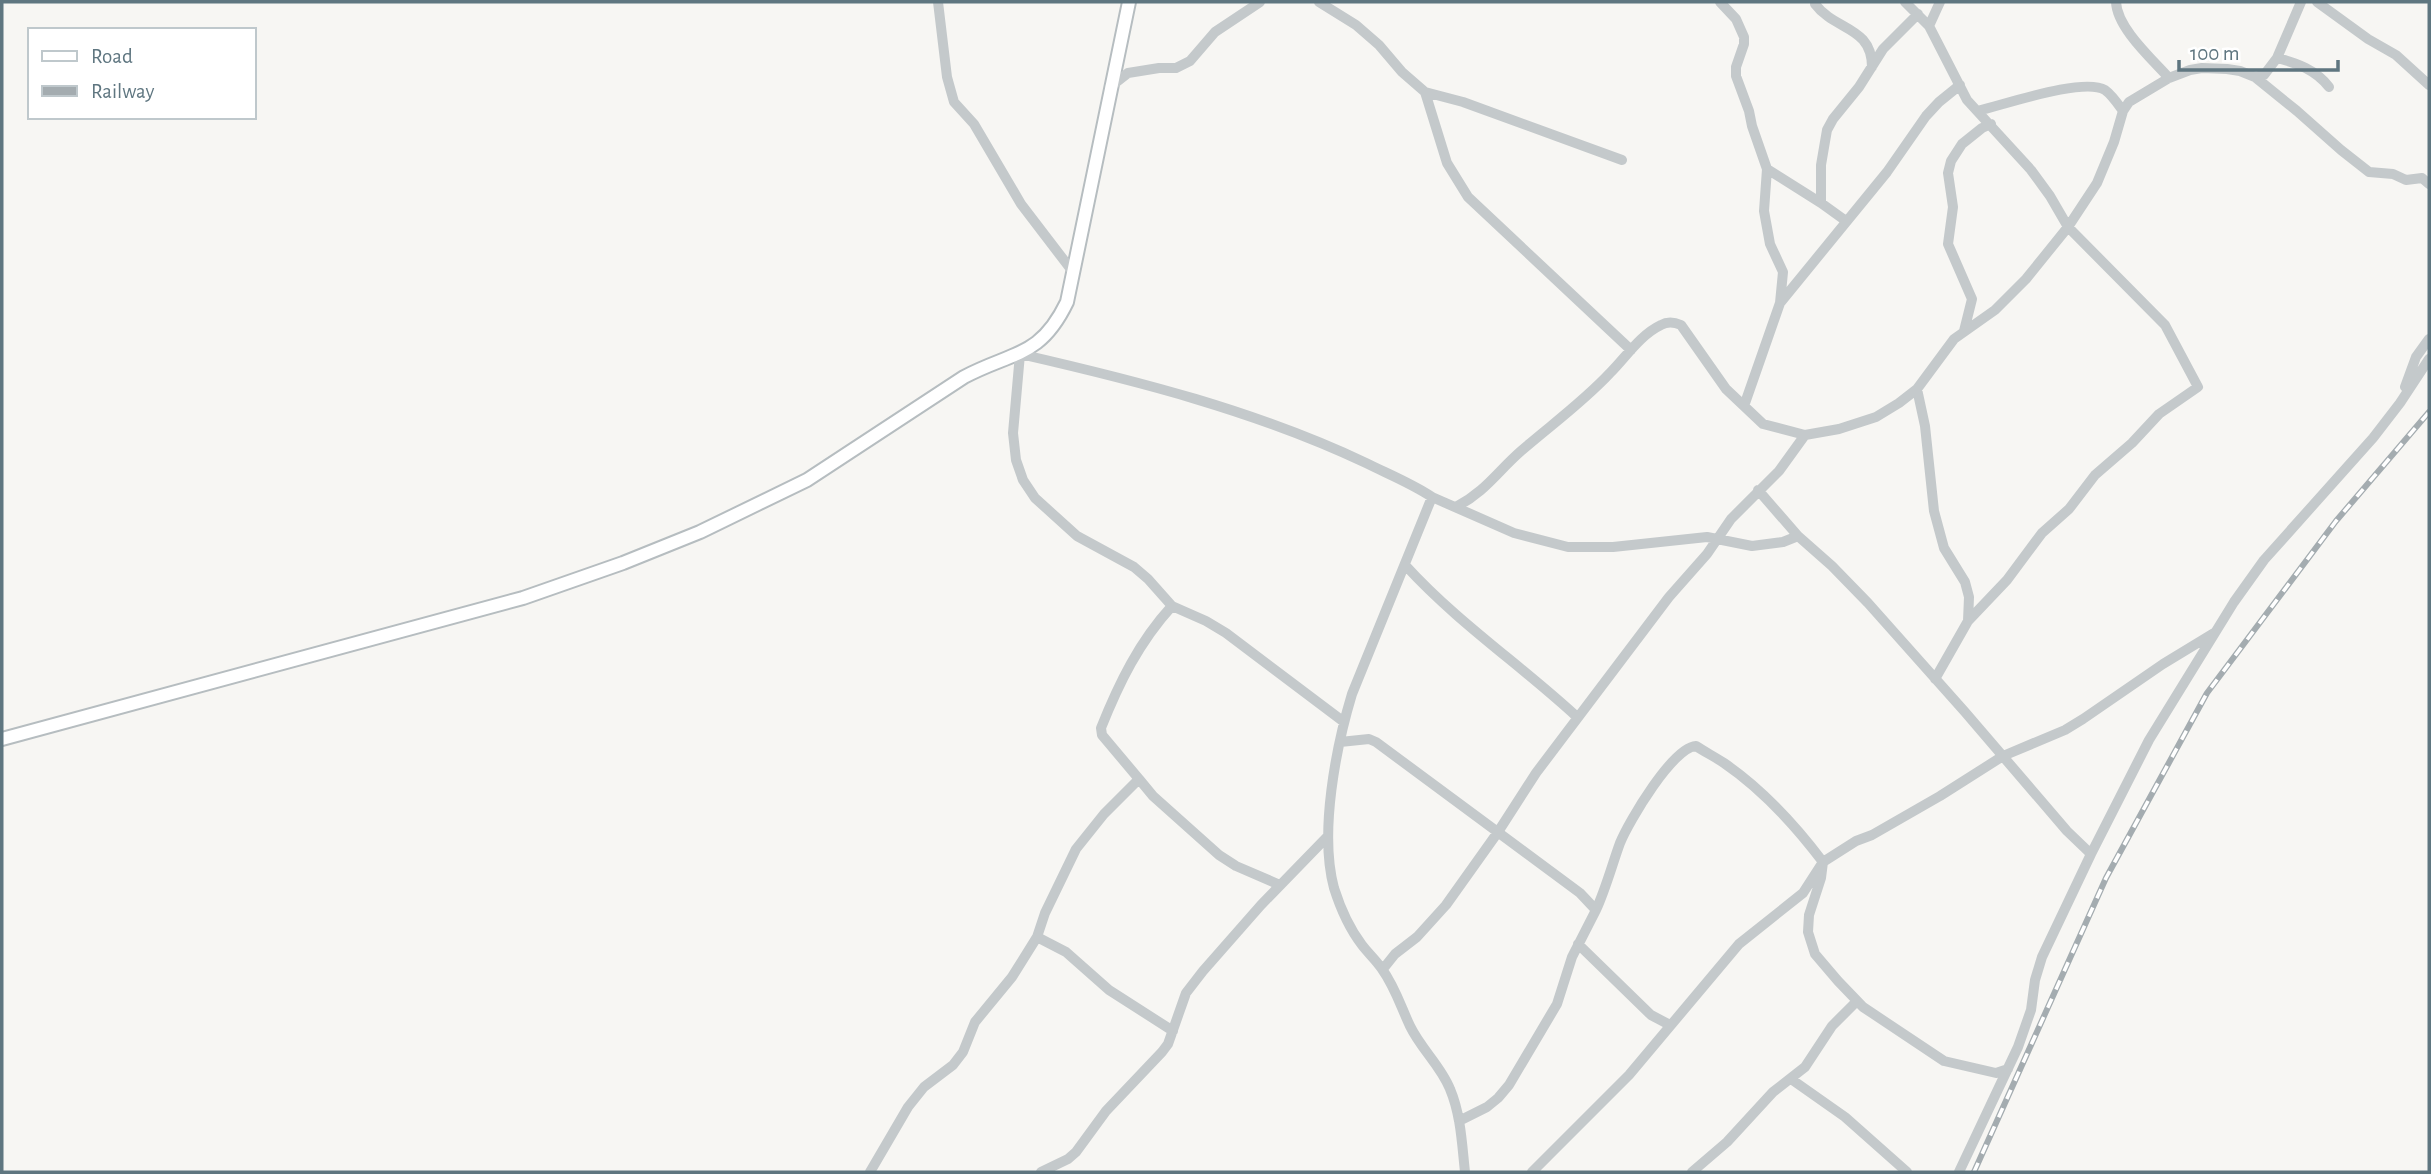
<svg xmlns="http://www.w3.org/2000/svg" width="2431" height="1174" viewBox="0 0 2431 1174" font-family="'Alegreya Sans',sans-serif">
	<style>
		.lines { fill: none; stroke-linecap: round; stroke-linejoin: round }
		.secondary-casing { stroke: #b6bdc0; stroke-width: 16 }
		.street { stroke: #c4c9cb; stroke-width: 10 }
		.secondary { stroke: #fff; stroke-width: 12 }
		.rail-casing { stroke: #a4acb0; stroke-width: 6 }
		.rail { stroke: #fff; stroke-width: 3.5; stroke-dasharray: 10; stroke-linecap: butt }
	</style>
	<rect width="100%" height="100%" fill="#f7f6f3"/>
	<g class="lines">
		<defs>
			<path id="secondary" d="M2,739L523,598L623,563L700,532L807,480L964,377C1013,351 1040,358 1067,302L1129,2"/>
		</defs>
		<!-- secondary casing -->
		<use href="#secondary" class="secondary-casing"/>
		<!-- street -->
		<path class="street" d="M938,2L947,77L954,102L974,124L1021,204L1073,272
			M1319,2L1356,25L1379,45L1402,72L1425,92L1463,102L1622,160
			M1720,2L1736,19L1744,37V44L1736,67V76L1749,111L1752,126L1767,169L1764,211L1770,244L1783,272L1780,303
			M1905,2L1929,26L1967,100L2031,170L2050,196L2068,227L2165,325L2198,387L2159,414L2132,443L2095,475L2069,509L2042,533L2007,580L1968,621L1935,679
			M2116,2C2117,28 2152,59 2169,78
			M2317,2L2368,39L2396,55L2429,85
			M1815,4C1835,31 1872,26 1872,67
			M1929,26L1940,2
			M2277,58C2297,63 2316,70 2329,87
			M2255,77L2297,111L2341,150L2369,172L2393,174L2406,180L2422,178L2429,184
			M1110,87L1128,73L1159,68H1176L1190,61L1215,32L1260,2
			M1425,92L1447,163L1468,197L1631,350
			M1977,111C2004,105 2083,77 2105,90C2112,95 2118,104 2123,111
			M1767,169L1821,203L1846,221
			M1821,203V165L1827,130L1833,119L1859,87L1883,49L1918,14
			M1964,331L1972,299L1948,244L1953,207L1948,173L1951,161L1962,144L1982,128L1991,124
			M2405,387L2416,357L2429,339
			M1917,389L1925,426L1934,511L1944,548L1965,582L1969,597L1968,621
			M1744,406L1780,303L1887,172L1926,116L1939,102L1960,85
			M1758,490L1798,536L1832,566L1868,603L1965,712L2067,831L2091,854
			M1432,497L1514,533L1568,547H1613L1707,537L1752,546L1783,542L1798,536
			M1456,507C1486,491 1497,472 1521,451C1551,425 1583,402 1610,373C1626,357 1640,335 1661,325C1668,321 1674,322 1681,325L1726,389L1763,424L1805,435L1839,429L1876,417L1899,403L1917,389L1954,339L1995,310L2026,279L2068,227L2097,183L2114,142L2123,111L2129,102L2169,78L2190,70L2202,68L2227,69L2240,71L2255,77L2264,75L2277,58L2301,2
			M1406,566C1457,622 1522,666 1577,717
			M1344,722L1226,633L1206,621L1172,606L1148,579L1134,567L1077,536L1035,498L1023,480L1016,460L1013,433L1020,354C1138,381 1256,411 1366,463C1388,474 1411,483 1432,497L1352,694C1336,747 1319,833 1334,888C1340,907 1349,928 1362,945C1368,953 1376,960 1382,969C1395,987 1401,1007 1410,1026C1421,1049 1441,1066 1450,1089C1461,1115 1462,1145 1465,1172
			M1340,742L1369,739L1376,742L1580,893L1596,910L1572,957L1557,1004L1509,1085L1498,1098L1487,1107L1459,1121
			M1139,779L1153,796L1219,855L1236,866L1280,885
			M1596,910C1606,888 1612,865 1620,843C1629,821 1673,747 1696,746C1705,752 1715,757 1724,763C1762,789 1795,825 1823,862L1821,878L1809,915L1808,932L1815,954L1838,981L1863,1007L1944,1061L1996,1073L2008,1069
			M1037,937L1045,913L1076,849L1104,814L1139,779L1102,735L1101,728C1119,683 1139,642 1172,606
			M1578,944L1651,1015L1670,1025
			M1383,969L1395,954L1417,937L1446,905L1498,832L1536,773L1669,597L1707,554L1731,519L1779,471L1805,435
			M1791,1079L1845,1117L1907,1172
			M870,1172L908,1107L924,1087L953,1065L963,1052L975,1022L1012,977L1037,937L1066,952L1109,990L1173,1031
			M1041,1172L1068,1159L1076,1152L1106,1111L1162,1052L1168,1044L1186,993L1203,971L1261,905L1328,836
			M1532,1172L1629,1075L1739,944L1803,893L1823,862L1856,841L1872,835L1940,796L2003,756L2065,730L2083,719L2163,664L2214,633
			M1692,1172L1727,1142L1773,1092L1805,1067L1832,1026L1856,1002
			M1959,1172L2018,1047L2031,1010L2035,980L2042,957L2091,854L2149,740L2234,602L2264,560L2373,438L2400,403L2429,359"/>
		<!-- secondary -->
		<use href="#secondary" class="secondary"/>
		<defs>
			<path id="rail" d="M1974,1172L2106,878L2207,693L2336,521L2429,412"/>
		</defs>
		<!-- rail casing -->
		<use href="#rail" class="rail-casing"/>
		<!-- rail -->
		<use href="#rail" class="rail"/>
	</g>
	<!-- border -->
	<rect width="2431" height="1174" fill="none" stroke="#5f7680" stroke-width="7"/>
	<!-- legend -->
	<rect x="28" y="28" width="228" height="91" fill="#ffffff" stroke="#bfc8cc" stroke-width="2"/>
	<rect x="42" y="51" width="35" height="10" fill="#ffffff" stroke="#bfc8cc" stroke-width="2"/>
	<text x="91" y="63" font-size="21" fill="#5f7680">Road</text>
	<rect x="42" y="86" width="35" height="10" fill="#a4acb0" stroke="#bfc8cc" stroke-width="2"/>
	<text x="91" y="98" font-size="21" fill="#5f7680">Railway</text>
	<!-- scale -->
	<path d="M2179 60v10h159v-10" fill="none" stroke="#5f7680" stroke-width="3.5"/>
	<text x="2190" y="60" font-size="21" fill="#5f7680" stroke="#ffffff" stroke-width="5" paint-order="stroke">100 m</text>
</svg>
